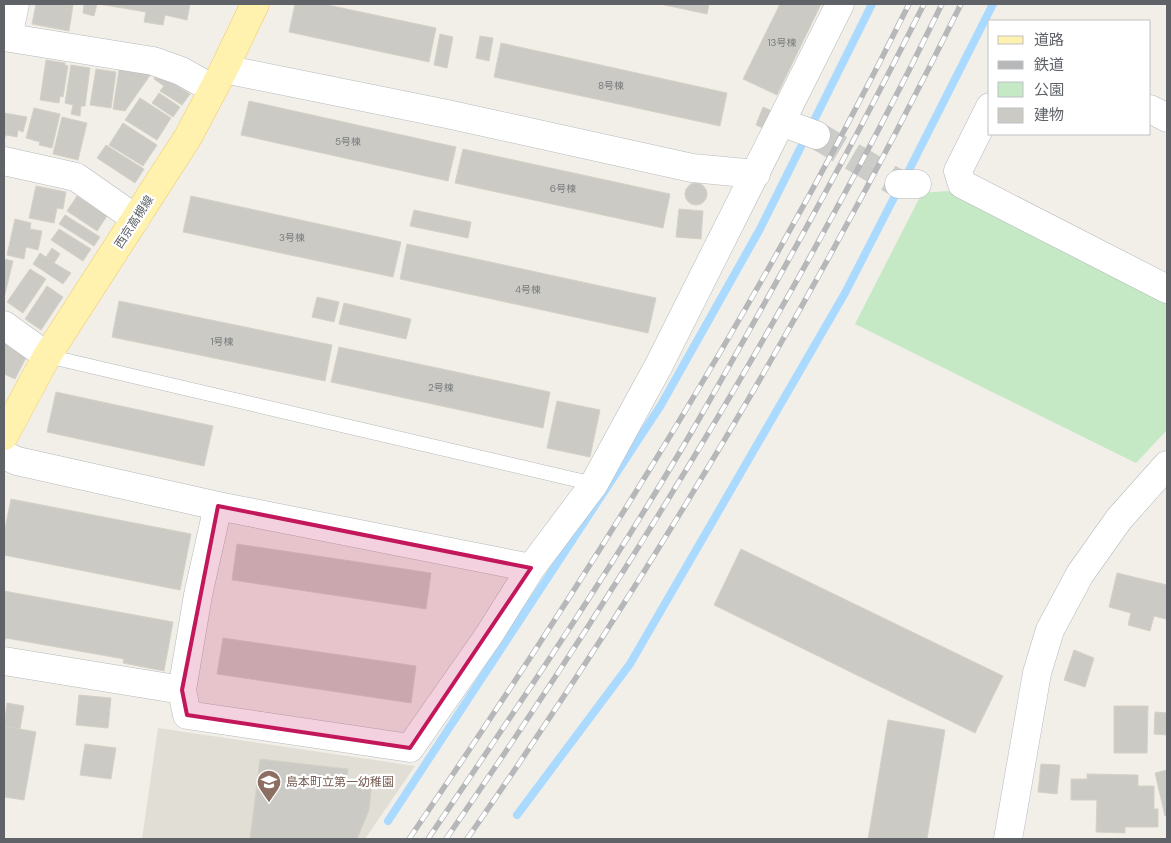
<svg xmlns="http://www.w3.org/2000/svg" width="1171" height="843" viewBox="0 0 1171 843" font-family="'DM Sans','Noto Sans JP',sans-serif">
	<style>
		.education { fill: #e1ded6 }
		.green { fill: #c5e8c5 }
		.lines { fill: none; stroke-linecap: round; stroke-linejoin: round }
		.stream { stroke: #aadaff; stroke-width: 8 }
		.building { fill: #cccac5; stroke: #d6d1c6 }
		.street-tunnel { stroke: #ccccc8; stroke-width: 28; stroke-dasharray: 28 14; stroke-linecap: butt }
		.lane-casing { stroke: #b5b8bc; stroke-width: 15 }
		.street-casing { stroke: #b5b8bc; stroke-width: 29 }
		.secondary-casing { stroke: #b6babf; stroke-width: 29 }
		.primary-casing { stroke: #f2c960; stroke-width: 29 }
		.lane { stroke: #fff; stroke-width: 14 }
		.street { stroke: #fff; stroke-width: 28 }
		.secondary { stroke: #fff; stroke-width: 28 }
		.primary { stroke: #fff2af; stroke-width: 28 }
		.rail-casing { stroke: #b6b7b8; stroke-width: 5.5 }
		.rail { stroke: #fff; stroke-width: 4; stroke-dasharray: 11; stroke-linecap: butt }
		.marked { fill: #c2185b; fill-opacity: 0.2; stroke: #c2185b; stroke-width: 4; stroke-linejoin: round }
		.labels { text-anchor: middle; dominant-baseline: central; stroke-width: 4.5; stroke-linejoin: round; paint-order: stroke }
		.number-label { font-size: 10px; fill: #7a7d7f }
		.street-label { font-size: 12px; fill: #5f6368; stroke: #fff }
		.education-label { font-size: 12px; fill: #785e54; stroke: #fff; text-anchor: start }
	</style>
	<rect width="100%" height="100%" fill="#f1efe8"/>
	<!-- education -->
	<path class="education" d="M158,728L415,766L365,839H142Z"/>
	<!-- green -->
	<path class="green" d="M948,191L1167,303V430L1136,463L855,324L922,193Z"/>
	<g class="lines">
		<!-- stream -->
		<path class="stream" d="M905,178L993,4
			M517,815L630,664L845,293L899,188
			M388,821L661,405L760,229L872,4"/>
	</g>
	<!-- building -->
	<path class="building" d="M36,4L73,5L69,31L32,24Z
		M84,4H97L94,16L83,13Z
		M99,4H190L187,20L165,15L163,25L144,22L146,12Z
		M295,4H323L436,28L429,62L289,32Z
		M660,4H709L707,14Z
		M780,4H821L777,95L743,79Z
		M440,34L453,37L447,68L434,65Z
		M480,36L493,38L489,61L476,58Z
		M501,43L727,93L720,126L494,77Z
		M46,60L65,63V65L68,66L63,97L60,96L59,103L40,100Z
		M120,64L151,74L125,111L113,109Z
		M71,65L90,68L85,106H81L80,116L71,114L73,105L65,103Z
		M96,69L116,72L111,108L90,105Z
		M157,73L190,94L182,105L160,91L164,86L154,79Z
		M159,93L180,107L173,117L152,103Z
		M140,98L171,118L157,140L125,120Z
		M249,101L456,147L448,181L241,135Z
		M763,107L772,111L765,129L756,125Z
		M34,108L60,114L52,148L39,145L40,142L26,138Z
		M4,113L27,117L23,132L18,130L17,137L6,135L4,139Z
		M62,117L87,123L78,160L53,154Z
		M123,123L157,145L143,166L109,145Z
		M106,145L144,169L135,183L97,158Z
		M463,149L670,194L663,228L455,183Z
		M685 194a11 11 0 1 1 22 0a11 11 0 1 1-22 0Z
		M36,186L66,192L63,209L57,208L54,223L29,218Z
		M77,196L107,216L97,231L67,211Z
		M191,196L401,242L393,277L183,232Z
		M679,209L703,211L701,239L676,237Z
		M414,210L471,222L468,238L410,226Z
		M65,215L100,237L94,246L59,224Z
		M15,219L31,223L30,229L42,231L38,250L26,247L24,259L7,255Z
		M59,229L91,249L83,261L51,240Z
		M407,244L656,298L648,333L400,279Z
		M52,248L60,254L54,263L71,273L63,284L33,264L40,253L46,257Z
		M4,259L13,261L4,298Z
		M30,269L46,279L23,313L7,302Z
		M47,286L63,297L41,330L25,319Z
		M317,297L339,302L334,322L312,317Z
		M119,301L332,345L325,381L112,337Z
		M344,303L411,319L406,339L339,324Z
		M4,336L28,354L15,379L4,374Z
		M339,347L550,392L543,428L331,382Z
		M56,392L213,426L204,466L47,432Z
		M557,401L600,410L590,457L547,448Z
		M11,499L191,534L180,590L4,555V533Z
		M237,544L431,573L426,609L232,580Z
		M741,549L1003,676L975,733L714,605Z
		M1117,573L1167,585L1166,619L1154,616L1150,631L1128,625L1131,613L1109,607Z
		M4,591L173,622L164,671L123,663L124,659L6,638L4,642Z
		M223,638L416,666L411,703L217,674Z
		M1074,650L1094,658L1085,687L1064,680Z
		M79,695L111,698L108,728L76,725Z
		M7,703L24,706L20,729L4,726Z
		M1114,706H1148L1147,753H1114Z
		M1155,712L1167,713V735L1154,734Z
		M888,720L945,730L927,839H868Z
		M4,726L36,732L24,800L4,797Z
		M85,744L116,748L111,779L80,775Z
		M260,759L348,769L346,782H372L369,810L357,839H250Z
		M1041,764L1060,765L1057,794L1038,792Z
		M1167,770V815L1165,816L1155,773Z
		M1087,774L1138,775V786H1154V809H1158V827H1125V833L1096,832L1097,800H1071V779H1087Z"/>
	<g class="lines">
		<!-- street-tunnel -->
		<path class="street-tunnel" d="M816,135L899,184"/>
		<defs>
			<path id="lane" d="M47,356L594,484"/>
			<path id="street" d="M4,37L153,61L181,71L213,89
				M8,37L15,4
				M990,107L958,171L962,184L1167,289
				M1150,109L1167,118
				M781,122L816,135
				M4,161L76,177L136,219
				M899,184H917
				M4,325L47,356
				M4,455L17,461L218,506L531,568
				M218,506L198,595L182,690L187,715L410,748L489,635L531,568L594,484L659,365L840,4
				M4,661L182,690"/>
			<path id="secondary" d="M224,69L447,114L692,168L756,174
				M1008,839L1037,673L1050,630L1080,574L1119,519L1167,465"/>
			<path id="primary" d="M4,436L47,356L188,137L224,69L255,4"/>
		</defs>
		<!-- lane casing -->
		<use href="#lane" class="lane-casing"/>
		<!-- street casing -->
		<use href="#street" class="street-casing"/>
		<!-- secondary casing -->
		<use href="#secondary" class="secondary-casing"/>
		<!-- primary casing -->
		<use href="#primary" class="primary-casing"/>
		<!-- lane -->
		<use href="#lane" class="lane"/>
		<!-- street -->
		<use href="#street" class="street"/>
		<!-- secondary -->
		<use href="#secondary" class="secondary"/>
		<!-- primary -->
		<use href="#primary" class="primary"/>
		<defs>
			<path id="rail" d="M409,839C592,571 765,295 909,4
				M428,839C518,706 610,572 691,433C772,292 851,149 924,4
				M446,839C630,573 800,295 942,4
				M467,839C652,574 818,294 961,4"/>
		</defs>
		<!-- rail casing -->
		<use href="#rail" class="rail-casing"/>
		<!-- rail -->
		<use href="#rail" class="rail"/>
	</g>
	<!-- marked area -->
	<path class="marked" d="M218,506L531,568L410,748L187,715L182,690Z"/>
	<!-- icons -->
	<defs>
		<symbol id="school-pin" viewBox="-11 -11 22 30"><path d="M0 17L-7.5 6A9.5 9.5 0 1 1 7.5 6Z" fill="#8d6e63" stroke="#fff"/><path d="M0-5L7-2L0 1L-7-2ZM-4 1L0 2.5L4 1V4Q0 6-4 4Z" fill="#fff"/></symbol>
	</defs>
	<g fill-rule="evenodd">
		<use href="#school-pin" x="255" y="768" width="28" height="38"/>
	</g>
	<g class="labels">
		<!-- number labels -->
		<g class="number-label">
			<text x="782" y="42">13号棟</text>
			<text x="611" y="85">8号棟</text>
			<text x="348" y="141">5号棟</text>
			<text x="563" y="188">6号棟</text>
			<text x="292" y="237">3号棟</text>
			<text x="528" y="289">4号棟</text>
			<text x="222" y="341">1号棟</text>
			<text x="441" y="387">2号棟</text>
		</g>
		<!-- street labels -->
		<g class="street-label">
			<text transform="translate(134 222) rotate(-57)">西京高槻線</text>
		</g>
		<!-- education labels -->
		<g class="education-label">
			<text x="286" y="782">島本町立第一幼稚園</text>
		</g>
	</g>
	<!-- border -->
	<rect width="1171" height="843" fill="none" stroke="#5f6368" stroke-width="10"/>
	<!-- legend -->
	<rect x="988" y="20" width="162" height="115" fill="#ffffff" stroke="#bfc1c3"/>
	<rect x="998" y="36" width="25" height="8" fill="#fff2af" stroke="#bfc1c3"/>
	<text x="1034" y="45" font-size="15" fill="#5f6368">道路</text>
	<rect x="998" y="61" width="25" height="8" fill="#b6b7b8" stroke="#bfc1c3"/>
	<text x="1034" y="70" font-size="15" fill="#5f6368">鉄道</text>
	<rect x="998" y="82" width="25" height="15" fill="#c5e8c5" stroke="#bfc1c3"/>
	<text x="1034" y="95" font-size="15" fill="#5f6368">公園</text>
	<rect x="998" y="108" width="25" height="15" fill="#cccac5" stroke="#bfc1c3"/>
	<text x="1034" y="120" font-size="15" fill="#5f6368">建物</text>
</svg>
